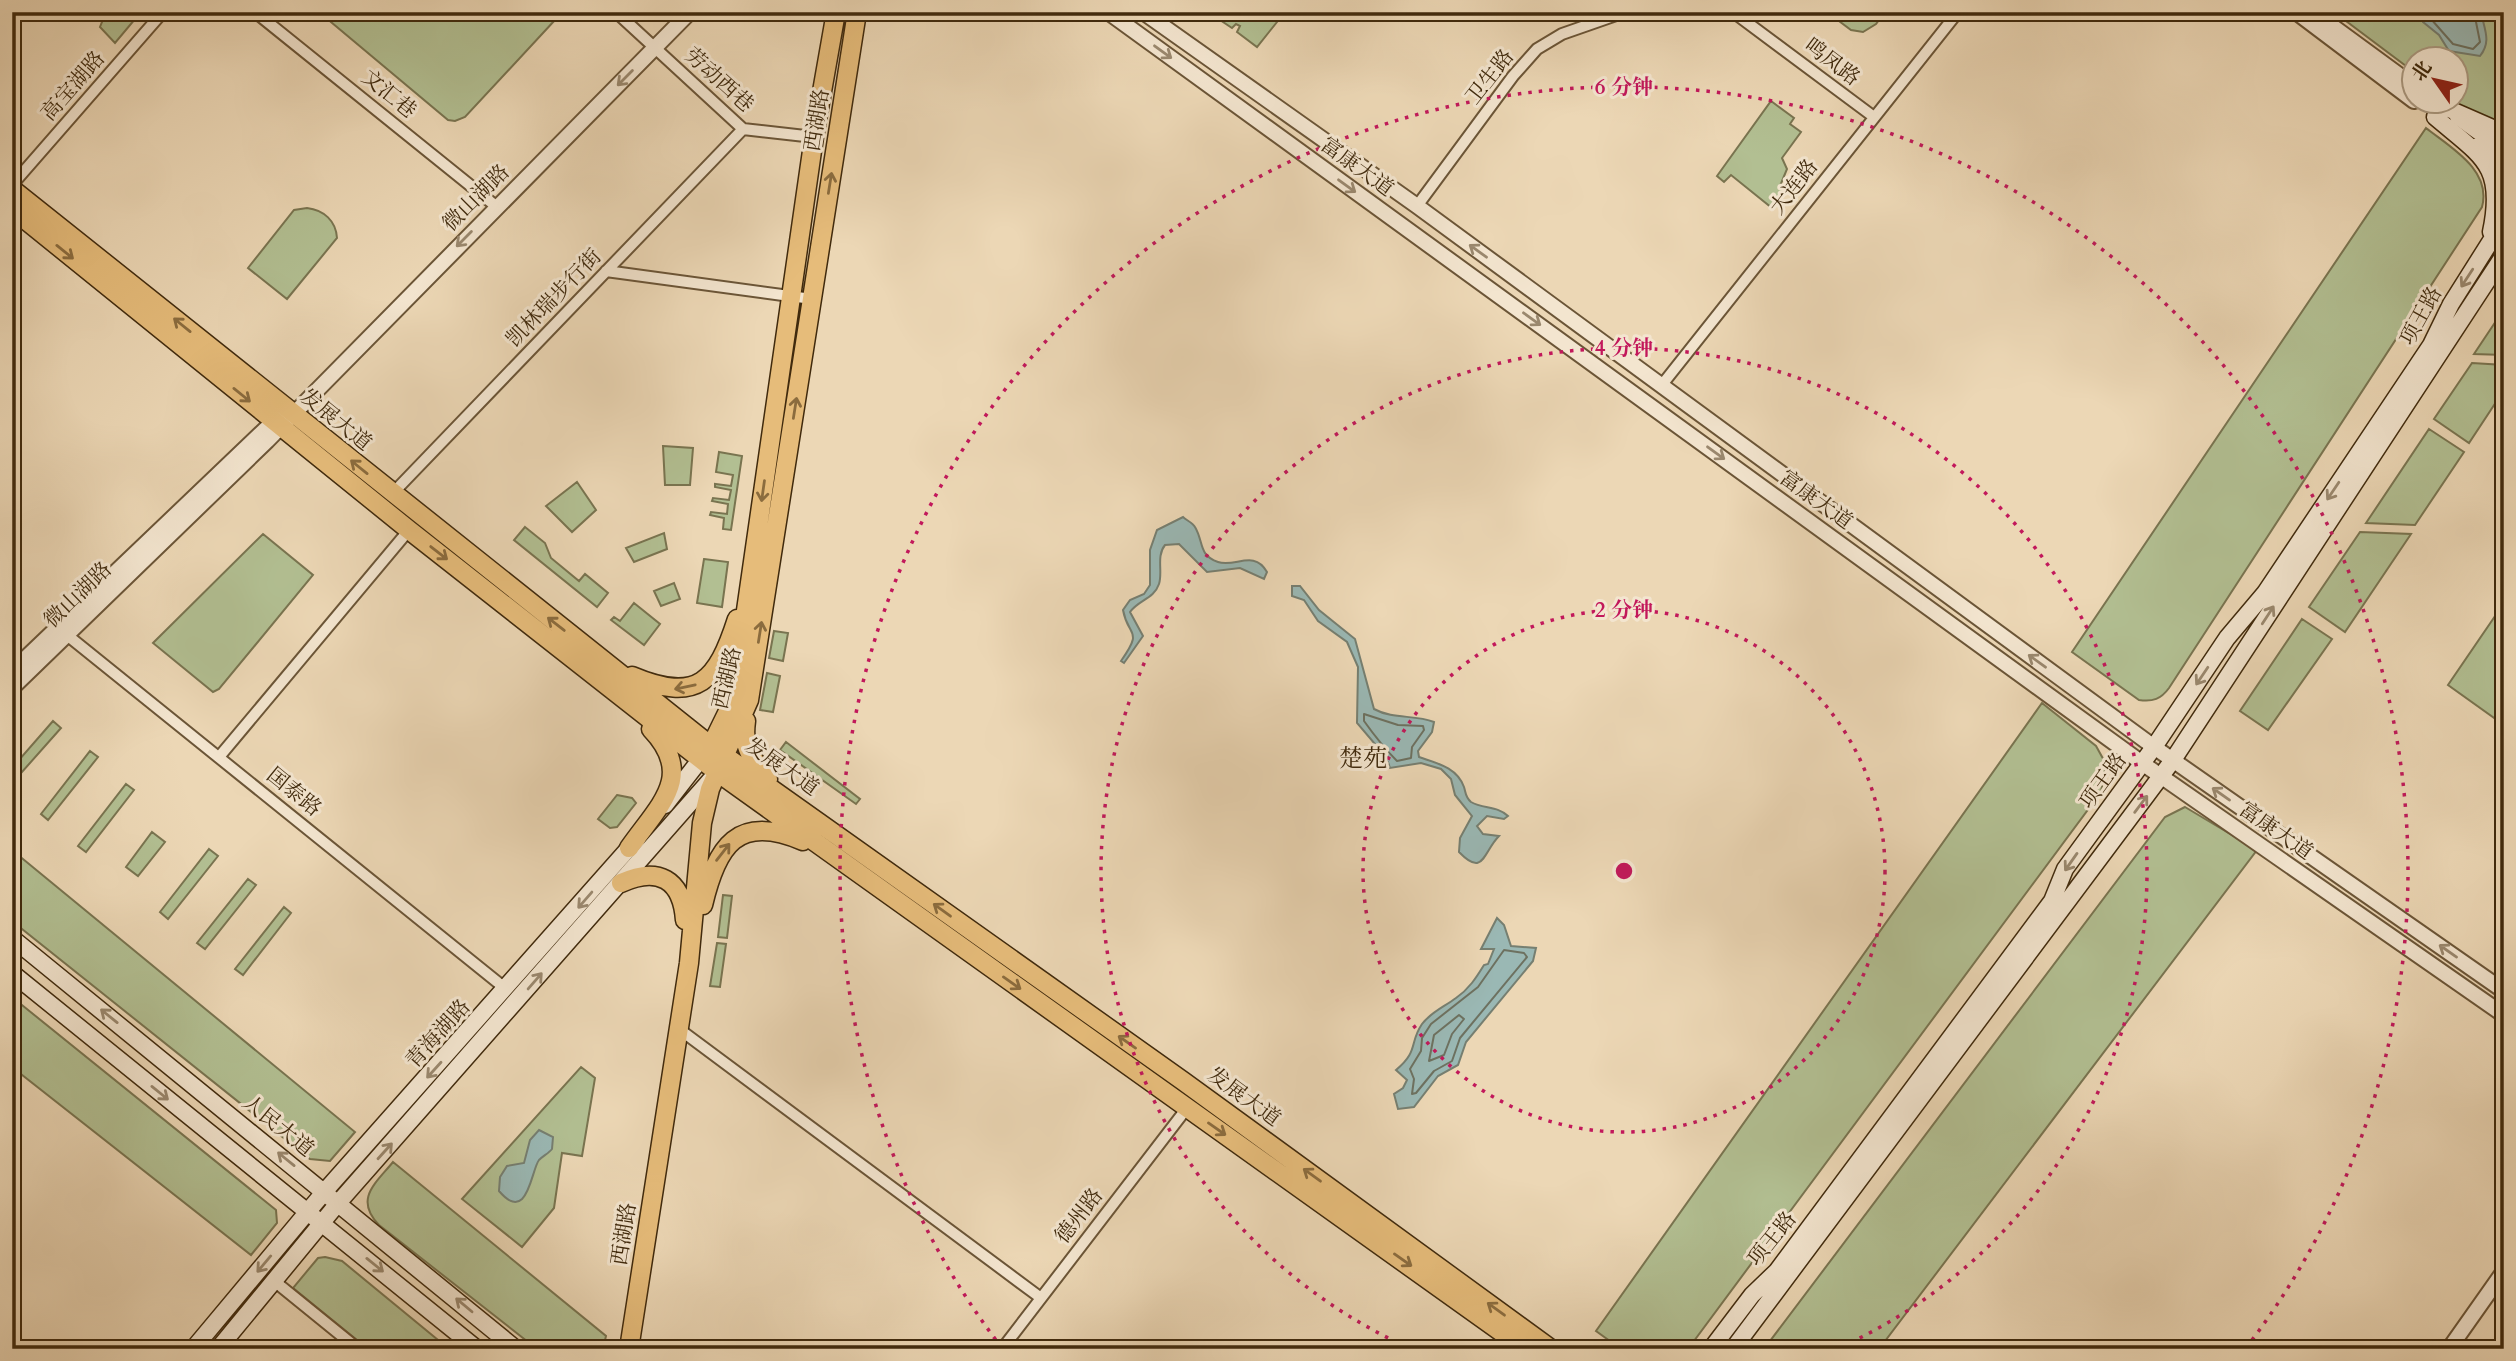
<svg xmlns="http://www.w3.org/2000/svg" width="2516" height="1361" viewBox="0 0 2516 1361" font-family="Cardo,'Noto Serif SC',serif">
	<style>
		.green { fill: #b2bf92; stroke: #797450; stroke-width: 2 }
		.water { fill: #9ab8b4; stroke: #767f71; stroke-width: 2 }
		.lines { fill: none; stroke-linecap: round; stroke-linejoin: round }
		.shore { stroke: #6d7160; stroke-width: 2 }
		.minor-casing { stroke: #6b5537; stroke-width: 14 }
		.tertiary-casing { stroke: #6b5537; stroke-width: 18 }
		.secondary-casing { stroke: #402a0d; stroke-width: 19 }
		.primary-casing { stroke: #402a0d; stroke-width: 21 }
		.minor { stroke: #f3e5cf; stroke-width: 10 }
		.tertiary { stroke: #f3e5cf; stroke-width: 14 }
		.secondary { stroke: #f3e5cf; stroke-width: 16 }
		.primary { stroke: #e6bc7a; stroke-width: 18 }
		.oneway { stroke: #9a886e }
		.oneway2 { stroke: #8b6c3e }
		.ring { fill: none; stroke: #c2185b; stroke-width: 3.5; stroke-dasharray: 3.5 7 }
		.labels { text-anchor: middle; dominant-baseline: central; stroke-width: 6; stroke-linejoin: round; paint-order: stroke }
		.street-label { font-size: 21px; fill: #402a0d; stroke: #f3e5cf }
		.quarter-label { font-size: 24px; fill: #402a0d; stroke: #f3e5cf }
		.centre { fill: #c2185b; stroke: #f3e5cf; stroke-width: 3.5 }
		.ring-label { font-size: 21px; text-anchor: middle; font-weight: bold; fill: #c2185b; stroke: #f3e5cf; stroke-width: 6; stroke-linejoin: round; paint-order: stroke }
	</style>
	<rect width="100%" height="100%" fill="#ecd7b5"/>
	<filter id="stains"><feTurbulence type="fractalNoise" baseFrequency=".00286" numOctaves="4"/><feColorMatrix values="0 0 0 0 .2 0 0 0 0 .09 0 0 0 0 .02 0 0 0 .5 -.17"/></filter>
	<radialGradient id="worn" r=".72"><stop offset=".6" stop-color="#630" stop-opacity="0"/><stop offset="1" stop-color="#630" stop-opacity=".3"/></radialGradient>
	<!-- green -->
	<path class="green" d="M106,12H141L115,43L100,27Z
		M319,12H546L555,20L465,117L455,121L448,120Z
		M1221,12H1285L1257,47L1237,32L1240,26L1236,24L1232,28L1217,18Z
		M1827,12H1885L1876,24L1863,32L1851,30Z
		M2334,12H2504V130L2483,123L2454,102H2456V60H2414V72Z
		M1771,101L1794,118L1790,124L1801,132L1782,158L1787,169L1780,186L1785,190L1772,208L1731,175L1724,182L1717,176Z
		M2426,128C2450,147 2492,170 2482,207L2169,688C2161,699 2153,702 2139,700L2072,652Z
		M307,208C324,210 336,221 337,238L287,299L248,268L294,210Z
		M2504,309V355L2474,354Z
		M2472,363L2504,365V390L2469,443L2434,419Z
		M2429,429L2464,452L2415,525L2366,523Z
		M663,446L693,448L690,485H665Z
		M719,452L742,456L731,530L723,529L724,518L710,515L711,512L727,514L728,504L712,501L713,498L729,500L731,490L715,487V484L731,486L733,475L716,472Z
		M577,482L596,510L572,532L546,506Z
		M525,527L545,543L551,558L579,581L585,574L608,593L597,607L514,540Z
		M2360,532L2411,534L2345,632L2309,607Z
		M664,533L667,549L634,562L626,548Z
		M263,534L313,575L219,689L213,692L153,643Z
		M704,559L728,562L722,607L697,603Z
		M674,583L680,599L661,606L654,591Z
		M634,603L660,624L644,645L611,620L614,617L620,621Z
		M2504,603V725L2448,685Z
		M2302,619L2332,639L2268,730L2240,711Z
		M774,631L788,633L783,661L769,658Z
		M767,673L780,676L773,712L760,710Z
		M2042,703L2096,746L2106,764L2101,792L1688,1349H1621L1596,1331Z
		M53,721L61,728L14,781L12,768Z
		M786,742L860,799L856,804L780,750Z
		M90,751L98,757L48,820L41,814Z
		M126,784L134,790L86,852L78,846Z
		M617,795L632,798L636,803L617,827L610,828L598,819Z
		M2185,807L2257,850L1879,1349H1764L2165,817Z
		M152,832L165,842L138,876L126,867Z
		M209,849L218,856L168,919L160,912Z
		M12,850L355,1132L330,1161L310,1159L12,921Z
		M248,879L256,885L205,949L197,943Z
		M723,895L732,896L727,938L718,937Z
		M284,907L291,913L243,975L235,969Z
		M717,943L726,944L720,987L710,986Z
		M12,997L276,1210L277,1223L251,1255L12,1067Z
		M581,1067L595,1078L582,1156L562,1153L554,1208L522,1247L462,1199Z
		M393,1162L606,1336L603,1349H537L379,1225C354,1199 375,1184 393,1162Z
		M325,1257L342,1261L449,1349H368L293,1288L318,1258Z"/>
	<!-- water -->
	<path class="water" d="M2423,12H2481C2484,29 2492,41 2480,56L2449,51L2439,35L2423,22Z
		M1183,517C1186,520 1193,523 1195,527C1204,542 1198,555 1218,562C1235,568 1254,549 1267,572L1264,579L1240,568L1207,572L1179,544L1165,545C1156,556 1163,572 1159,584C1154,599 1138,600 1130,612L1143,636L1124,663L1121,661C1144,628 1128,638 1123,610L1130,600L1144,594L1150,585V550L1157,530Z
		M1292,586H1300L1319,610L1355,639L1374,709C1394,720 1414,714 1434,722L1432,732L1418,751L1419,757C1436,763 1457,767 1464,787C1466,793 1465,797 1471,802C1483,809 1498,806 1508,816L1504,819L1487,816L1477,826L1483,834L1499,836C1483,852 1484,878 1459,852L1460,838L1472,816L1455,795L1451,779L1441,769L1421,763L1390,768L1388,762L1379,760L1375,744L1357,723L1358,667L1347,642L1318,621L1304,600L1292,596Z
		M1497,918L1504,925L1511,946L1536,948L1533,961L1466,1042L1458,1065L1438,1076L1414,1107L1398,1109L1394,1094L1403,1088L1407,1080L1396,1070C1419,1051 1409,1043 1422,1024C1431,1012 1444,1007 1456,998C1469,989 1476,978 1484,965L1488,964L1494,949H1481Z
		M539,1130L553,1137L552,1149C549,1153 543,1156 539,1160C531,1170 528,1225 499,1191L500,1177L507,1166L524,1163L530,1140Z"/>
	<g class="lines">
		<!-- shore -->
		<path class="shore" d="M2430,12L2431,19L2453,44L2473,49L2480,42L2474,12
			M1364,714L1398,725L1423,726L1424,730L1412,747L1411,758L1397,761C1385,749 1374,735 1364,721Z
			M1504,950L1524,953L1527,957L1460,1038L1452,1061L1434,1071L1416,1093L1412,1094L1414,1079L1410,1069L1421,1051L1422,1038L1431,1024L1478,987Z
			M1459,1015L1464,1019L1452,1034L1444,1055L1429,1061L1434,1035Z"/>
		<defs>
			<path id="minor" d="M255,12L497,207
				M616,12L743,129L814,137
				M1733,12L1874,117
				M12,185L163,12
				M1417,206L1513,76L1537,49L1562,34L1625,12
				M606,271L812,299
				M1661,386L1958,12
				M392,494L743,129
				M62,631L506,989
				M219,757L409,530
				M679,1029L1041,1298
				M273,1280L358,1349
				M1002,1349L1187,1108"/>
			<path id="tertiary" d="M1108,12L2142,763L2504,1015
				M1143,12L1417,206L2154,747L2504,991
				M2296,12L2414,101
				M2313,12L2414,86
				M2457,117L2504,151
				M2475,146L2504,167
				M12,671L277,418
				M12,688L267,441L690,12
				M2449,1349L2504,1271"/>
			<path id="secondary" d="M2440,105L2504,133
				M2435,117C2482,157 2505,165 2491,232
				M665,805L707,751
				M12,938L516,1349
				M12,973L477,1349
				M193,1349L325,1191L637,839
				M218,1349L339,1202L713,777
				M1711,1349L1752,1295L1777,1271L2052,901L2065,869L2154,747L2227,638L2265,593L2431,345L2451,304L2504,220
				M1733,1349L2173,760L2504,255"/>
			<path id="primary" d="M12,189L711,746L1183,1081L1551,1349
				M12,209L409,530L717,772L1525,1349
				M632,676C698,704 717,681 737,619
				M746,721C742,750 752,757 768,779
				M711,746L733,701L814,137L836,12
				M629,848C659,805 696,776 651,729
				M621,883C658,866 682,879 685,920
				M703,905C717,846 737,813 803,841
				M629,1349L689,963L702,823L710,789L749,700L857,12"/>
		</defs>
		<!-- minor casing -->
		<use href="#minor" class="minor-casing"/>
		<!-- tertiary casing -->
		<use href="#tertiary" class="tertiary-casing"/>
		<!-- secondary casing -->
		<use href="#secondary" class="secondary-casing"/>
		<!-- primary casing -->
		<use href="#primary" class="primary-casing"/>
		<!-- minor -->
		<use href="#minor" class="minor"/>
		<!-- tertiary -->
		<use href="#tertiary" class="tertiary"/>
		<!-- secondary -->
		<use href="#secondary" class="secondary"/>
		<!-- primary -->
		<use href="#primary" class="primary"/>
	</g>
	<!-- one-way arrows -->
	<defs><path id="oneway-shaft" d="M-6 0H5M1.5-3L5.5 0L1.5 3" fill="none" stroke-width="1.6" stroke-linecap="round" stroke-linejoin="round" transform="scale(1.75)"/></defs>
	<g class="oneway">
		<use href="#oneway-shaft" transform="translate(1163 52) rotate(36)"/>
		<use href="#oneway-shaft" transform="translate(625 78) rotate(135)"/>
		<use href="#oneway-shaft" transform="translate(1347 186) rotate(36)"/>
		<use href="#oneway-shaft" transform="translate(464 239) rotate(135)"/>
		<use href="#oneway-shaft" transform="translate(1478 251) rotate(-144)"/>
		<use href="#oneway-shaft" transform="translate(2467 278) rotate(123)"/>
		<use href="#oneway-shaft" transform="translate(1532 319) rotate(36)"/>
		<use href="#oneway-shaft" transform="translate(1716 453) rotate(36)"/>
		<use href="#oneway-shaft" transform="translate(2333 491) rotate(124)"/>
		<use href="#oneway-shaft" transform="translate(2268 615) rotate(-57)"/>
		<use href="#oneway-shaft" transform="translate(2037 661) rotate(-144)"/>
		<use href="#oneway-shaft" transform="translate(2202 676) rotate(124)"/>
		<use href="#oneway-shaft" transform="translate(2221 794) rotate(-145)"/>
		<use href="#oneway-shaft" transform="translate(2141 804) rotate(-53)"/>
		<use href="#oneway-shaft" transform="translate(2071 862) rotate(125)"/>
		<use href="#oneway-shaft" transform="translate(585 900) rotate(131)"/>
		<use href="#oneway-shaft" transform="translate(2448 951) rotate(-145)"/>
		<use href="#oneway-shaft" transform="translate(535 981) rotate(-49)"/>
		<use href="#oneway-shaft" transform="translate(109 1016) rotate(-141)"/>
		<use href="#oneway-shaft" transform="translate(434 1070) rotate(132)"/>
		<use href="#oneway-shaft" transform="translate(160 1093) rotate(39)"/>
		<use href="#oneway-shaft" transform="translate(385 1151) rotate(-48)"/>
		<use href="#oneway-shaft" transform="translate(286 1159) rotate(-141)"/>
		<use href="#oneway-shaft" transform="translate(264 1264) rotate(130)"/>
		<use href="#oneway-shaft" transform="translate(375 1265) rotate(39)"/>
		<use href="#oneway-shaft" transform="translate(464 1305) rotate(-140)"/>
	</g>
	<g class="oneway2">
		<use href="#oneway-shaft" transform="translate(830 183) rotate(-81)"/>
		<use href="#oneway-shaft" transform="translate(65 252) rotate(39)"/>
		<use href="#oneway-shaft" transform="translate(182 325) rotate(-141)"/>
		<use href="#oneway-shaft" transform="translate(242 395) rotate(39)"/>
		<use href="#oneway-shaft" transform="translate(795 408) rotate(-81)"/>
		<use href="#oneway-shaft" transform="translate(359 467) rotate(-141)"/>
		<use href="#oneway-shaft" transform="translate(763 491) rotate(98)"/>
		<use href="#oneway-shaft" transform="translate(439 553) rotate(38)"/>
		<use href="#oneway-shaft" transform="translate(556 624) rotate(-142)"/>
		<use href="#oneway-shaft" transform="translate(760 632) rotate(-81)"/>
		<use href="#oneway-shaft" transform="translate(685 687) rotate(168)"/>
		<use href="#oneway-shaft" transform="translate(723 852) rotate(-52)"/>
		<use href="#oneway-shaft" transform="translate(942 910) rotate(-144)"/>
		<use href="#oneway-shaft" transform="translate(1012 983) rotate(35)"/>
		<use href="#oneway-shaft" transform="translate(1127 1042) rotate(-145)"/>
		<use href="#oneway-shaft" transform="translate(1217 1129) rotate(35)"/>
		<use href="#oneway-shaft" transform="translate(1312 1175) rotate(-144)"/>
		<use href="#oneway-shaft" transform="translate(1403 1260) rotate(35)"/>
		<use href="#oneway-shaft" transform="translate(1496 1309) rotate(-144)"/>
	</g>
	<!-- distance rings -->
	<g class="ring">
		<circle cx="1624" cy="871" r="261"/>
		<path d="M1407 1347A523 523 0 1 1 1841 1347"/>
		<path d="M1002 1348A784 784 0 1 1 2246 1348"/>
	</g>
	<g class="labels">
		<!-- street labels -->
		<g class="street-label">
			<text transform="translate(1832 62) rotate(37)">鸣凤路</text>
			<text transform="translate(1490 77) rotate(-52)">卫生路</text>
			<text transform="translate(719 80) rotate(42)">劳动西巷</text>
			<text transform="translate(73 86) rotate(-49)">高宝湖路</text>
			<text transform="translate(389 94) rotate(39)">文汇巷</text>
			<text transform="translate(817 120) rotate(-81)">西湖路</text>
			<text transform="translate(1357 167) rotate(36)">富康大道</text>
			<text transform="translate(1794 187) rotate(-52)">大连路</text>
			<text transform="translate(476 198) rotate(-45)">微山湖路</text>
			<text transform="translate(554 298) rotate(-46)">凯林瑞步行街</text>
			<text transform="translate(2421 316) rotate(-61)">项王路</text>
			<text transform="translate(336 420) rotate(39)">发展大道</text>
			<text transform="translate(1816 500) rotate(36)">富康大道</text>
			<text transform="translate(78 595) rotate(-44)">微山湖路</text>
			<text transform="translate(727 678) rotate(-77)">西湖路</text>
			<text transform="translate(782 767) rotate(35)">发展大道</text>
			<text transform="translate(2103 781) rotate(-54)">项王路</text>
			<text transform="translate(294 792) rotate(39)">国泰路</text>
			<text transform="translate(2276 831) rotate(35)">富康大道</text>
			<text transform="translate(438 1034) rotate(-48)">青海湖路</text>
			<text transform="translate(1244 1097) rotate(36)">发展大道</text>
			<text transform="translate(278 1126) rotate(39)">人民大道</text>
			<text transform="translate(1079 1216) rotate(-52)">德州路</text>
			<text transform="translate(624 1234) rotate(-81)">西湖路</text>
			<text transform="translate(1772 1239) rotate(-51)">项王路</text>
		</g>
		<!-- quarter labels -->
		<g class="quarter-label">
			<text x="1363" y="758">楚苑</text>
		</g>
	</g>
	<circle cx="1624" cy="871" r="10" class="centre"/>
	<g class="ring-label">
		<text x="1624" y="94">6 分钟</text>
		<text x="1624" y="355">4 分钟</text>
		<text x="1624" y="617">2 分钟</text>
	</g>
	<!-- margin -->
	<rect width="2516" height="1361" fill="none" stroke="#ecd7b5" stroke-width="42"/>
	<rect x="14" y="14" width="2488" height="1333" fill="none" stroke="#402a0d" stroke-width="3.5"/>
	<rect x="21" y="21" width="2474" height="1319" fill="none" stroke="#402a0d" stroke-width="2"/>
	<!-- north arrow -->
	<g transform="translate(2435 80) rotate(304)"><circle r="33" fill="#f3e5cf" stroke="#ab9a81" stroke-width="2"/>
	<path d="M0-5L12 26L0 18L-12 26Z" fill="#8f2418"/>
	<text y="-10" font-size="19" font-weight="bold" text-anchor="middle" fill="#402a0d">北</text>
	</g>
	<rect width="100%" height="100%" filter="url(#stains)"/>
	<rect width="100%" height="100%" fill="url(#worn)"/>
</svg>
